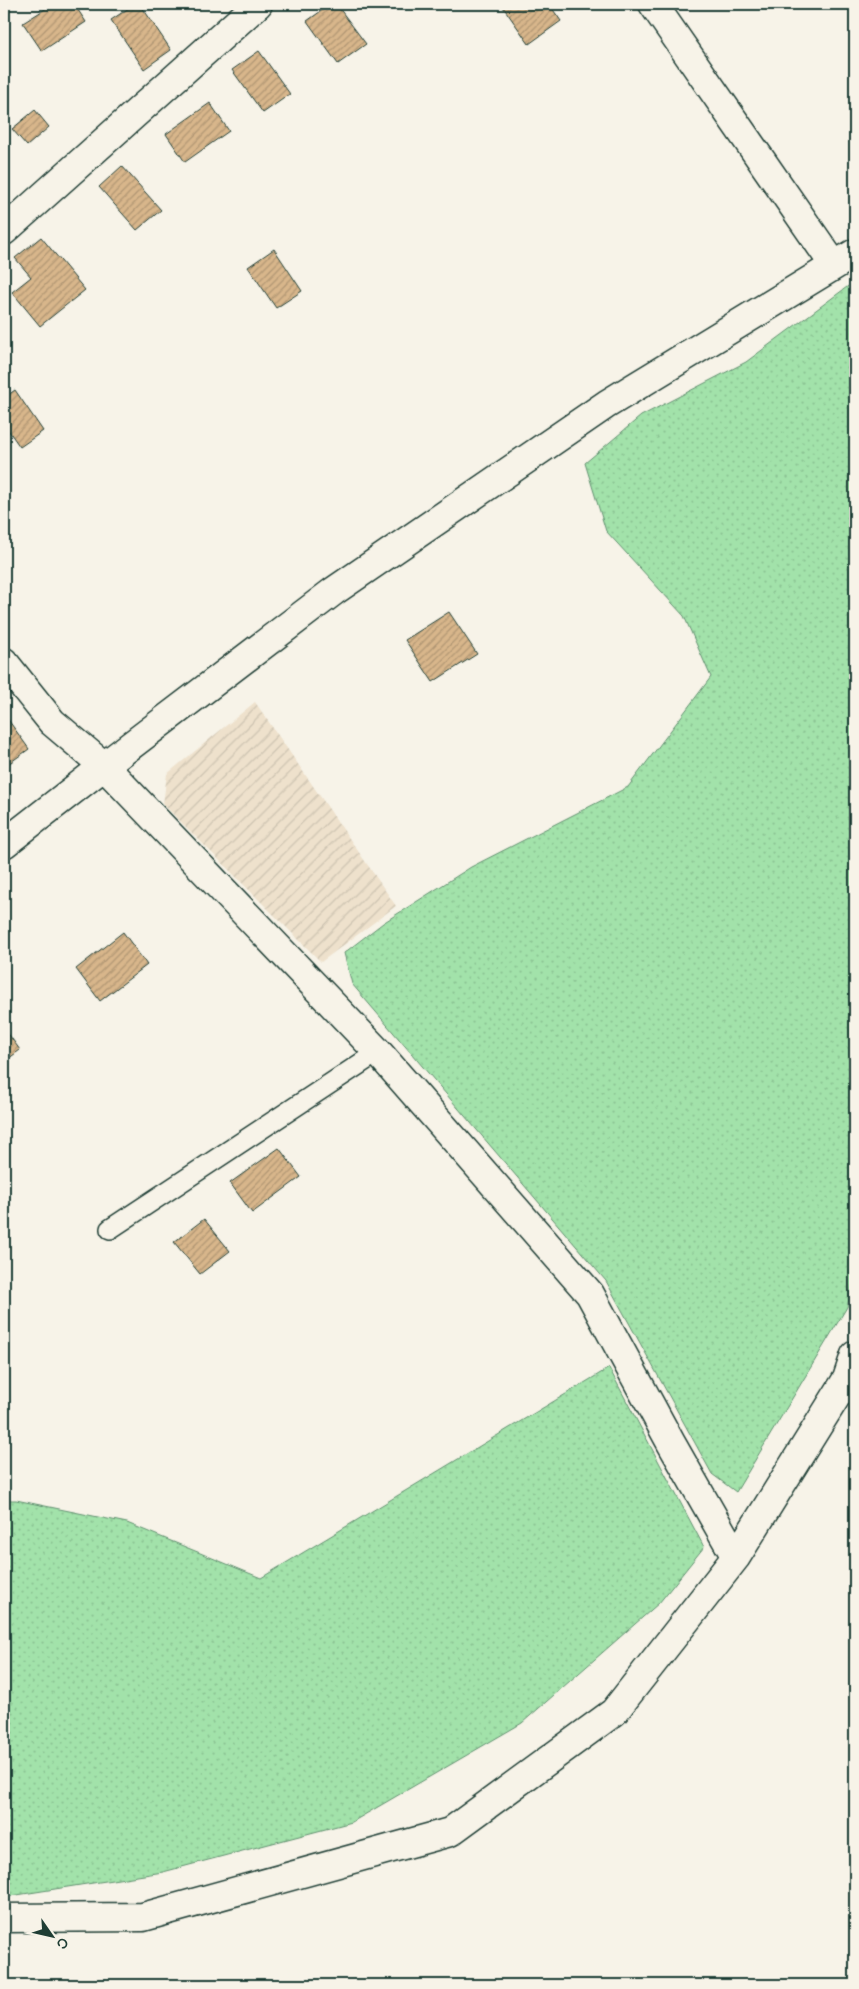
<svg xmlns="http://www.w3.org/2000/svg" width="859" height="1989" viewBox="0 0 859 1989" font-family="'Balsamiq Sans',sans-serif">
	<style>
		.industrial { fill: url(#industrial-furrows) }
		.grass { fill: url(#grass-dots); stroke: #60906f }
		.building { fill: url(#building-hatch); stroke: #1f3d34 }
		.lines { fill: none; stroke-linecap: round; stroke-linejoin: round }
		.service-casing { stroke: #1f3d34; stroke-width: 22 }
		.minor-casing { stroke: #1f3d34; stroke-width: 31 }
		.tertiary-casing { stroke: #1f3d34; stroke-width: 31 }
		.service { stroke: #f7f3e8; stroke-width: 19 }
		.minor { stroke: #f7f3e8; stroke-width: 28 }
		.tertiary { stroke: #f7f3e8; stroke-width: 28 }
	</style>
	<defs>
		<pattern id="industrial-furrows" width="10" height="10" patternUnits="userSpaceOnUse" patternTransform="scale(1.25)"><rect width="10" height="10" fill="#eee1cc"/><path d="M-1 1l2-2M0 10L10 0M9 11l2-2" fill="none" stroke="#ccc2b0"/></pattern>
		<pattern id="grass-dots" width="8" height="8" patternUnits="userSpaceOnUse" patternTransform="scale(1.25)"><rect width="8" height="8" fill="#a2e2aa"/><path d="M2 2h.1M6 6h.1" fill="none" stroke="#8bc393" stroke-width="1.8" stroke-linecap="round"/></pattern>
		<pattern id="building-hatch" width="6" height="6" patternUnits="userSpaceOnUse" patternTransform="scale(1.25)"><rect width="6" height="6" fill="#d8b68b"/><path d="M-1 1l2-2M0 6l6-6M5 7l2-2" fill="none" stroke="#af9572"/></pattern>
	</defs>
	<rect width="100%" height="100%" fill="#f7f3e8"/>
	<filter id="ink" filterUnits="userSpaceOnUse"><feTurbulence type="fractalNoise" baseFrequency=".02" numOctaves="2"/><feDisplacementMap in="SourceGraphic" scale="10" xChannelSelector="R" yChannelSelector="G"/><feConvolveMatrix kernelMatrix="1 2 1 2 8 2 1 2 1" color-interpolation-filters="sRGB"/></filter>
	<g filter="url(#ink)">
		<!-- industrial -->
		<path class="industrial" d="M255,702L396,906L321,962L163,804L167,774Z"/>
		<!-- grass -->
		<path class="grass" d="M855,281V1274L847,1307L736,1492L712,1474L606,1281L352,984L344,953L383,923L471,867L628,787L711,677L684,616L606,531L585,463L641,416L746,362Z
			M609,1368L704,1547L659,1603L522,1723L352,1822L163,1872L4,1897V1500H16L127,1523L261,1578Z"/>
		<!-- building -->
		<path class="building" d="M53,4H74L86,22L42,51L23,23Z
			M135,4H140L171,50L144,69L111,20Z
			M331,4H336L366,44L338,64L307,21Z
			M501,4H549L561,21L529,44Z
			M259,51L290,94L263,113L232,70Z
			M210,103L229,131L185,162L166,134Z
			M35,110L49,127L27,146L12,129Z
			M122,166L161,210L137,230L99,187Z
			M41,237L85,290L40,326L12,292L31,277L15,258Z
			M274,249L302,291L276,308L248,267Z
			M15,390L43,431L20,447L4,424V398Z
			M449,612L477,654L433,682L405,640Z
			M4,714L29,749L4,767Z
			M123,932L147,965L100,1001L76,969Z
			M4,1028L20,1050L4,1062Z
			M279,1148L301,1177L252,1213L230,1183Z
			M204,1219L230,1251L200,1274L174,1242Z"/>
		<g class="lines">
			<defs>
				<path id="service" d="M110,1229L378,1052"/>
				<path id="minor" d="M653,4L834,265
					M4,231L258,4
					M4,662L52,722L104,766L378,1052L590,1294L671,1443L736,1557
					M4,844L104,766
					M4,1918L143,1917L450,1832L614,1712L736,1557L847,1379L855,1355"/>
				<path id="tertiary" d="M104,766L334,591L607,404L855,253"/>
			</defs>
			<!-- service casing -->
			<use href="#service" class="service-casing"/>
			<!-- minor casing -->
			<use href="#minor" class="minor-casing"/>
			<!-- tertiary casing -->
			<use href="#tertiary" class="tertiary-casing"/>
			<!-- service -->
			<use href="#service" class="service"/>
			<!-- minor -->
			<use href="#minor" class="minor"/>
			<!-- tertiary -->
			<use href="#tertiary" class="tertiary"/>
		</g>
	</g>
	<!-- margin -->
	<rect width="859" height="1989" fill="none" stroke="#f7f3e8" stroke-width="20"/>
	<rect x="10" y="10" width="839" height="1969" fill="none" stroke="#1f3d34" stroke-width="2" filter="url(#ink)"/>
	<!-- north arrow -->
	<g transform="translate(52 1936) rotate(124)" stroke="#f7f3e8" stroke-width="4" paint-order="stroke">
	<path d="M0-4L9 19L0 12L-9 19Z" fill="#1f3d34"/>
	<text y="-8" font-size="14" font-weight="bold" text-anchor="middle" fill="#1f3d34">С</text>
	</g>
</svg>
